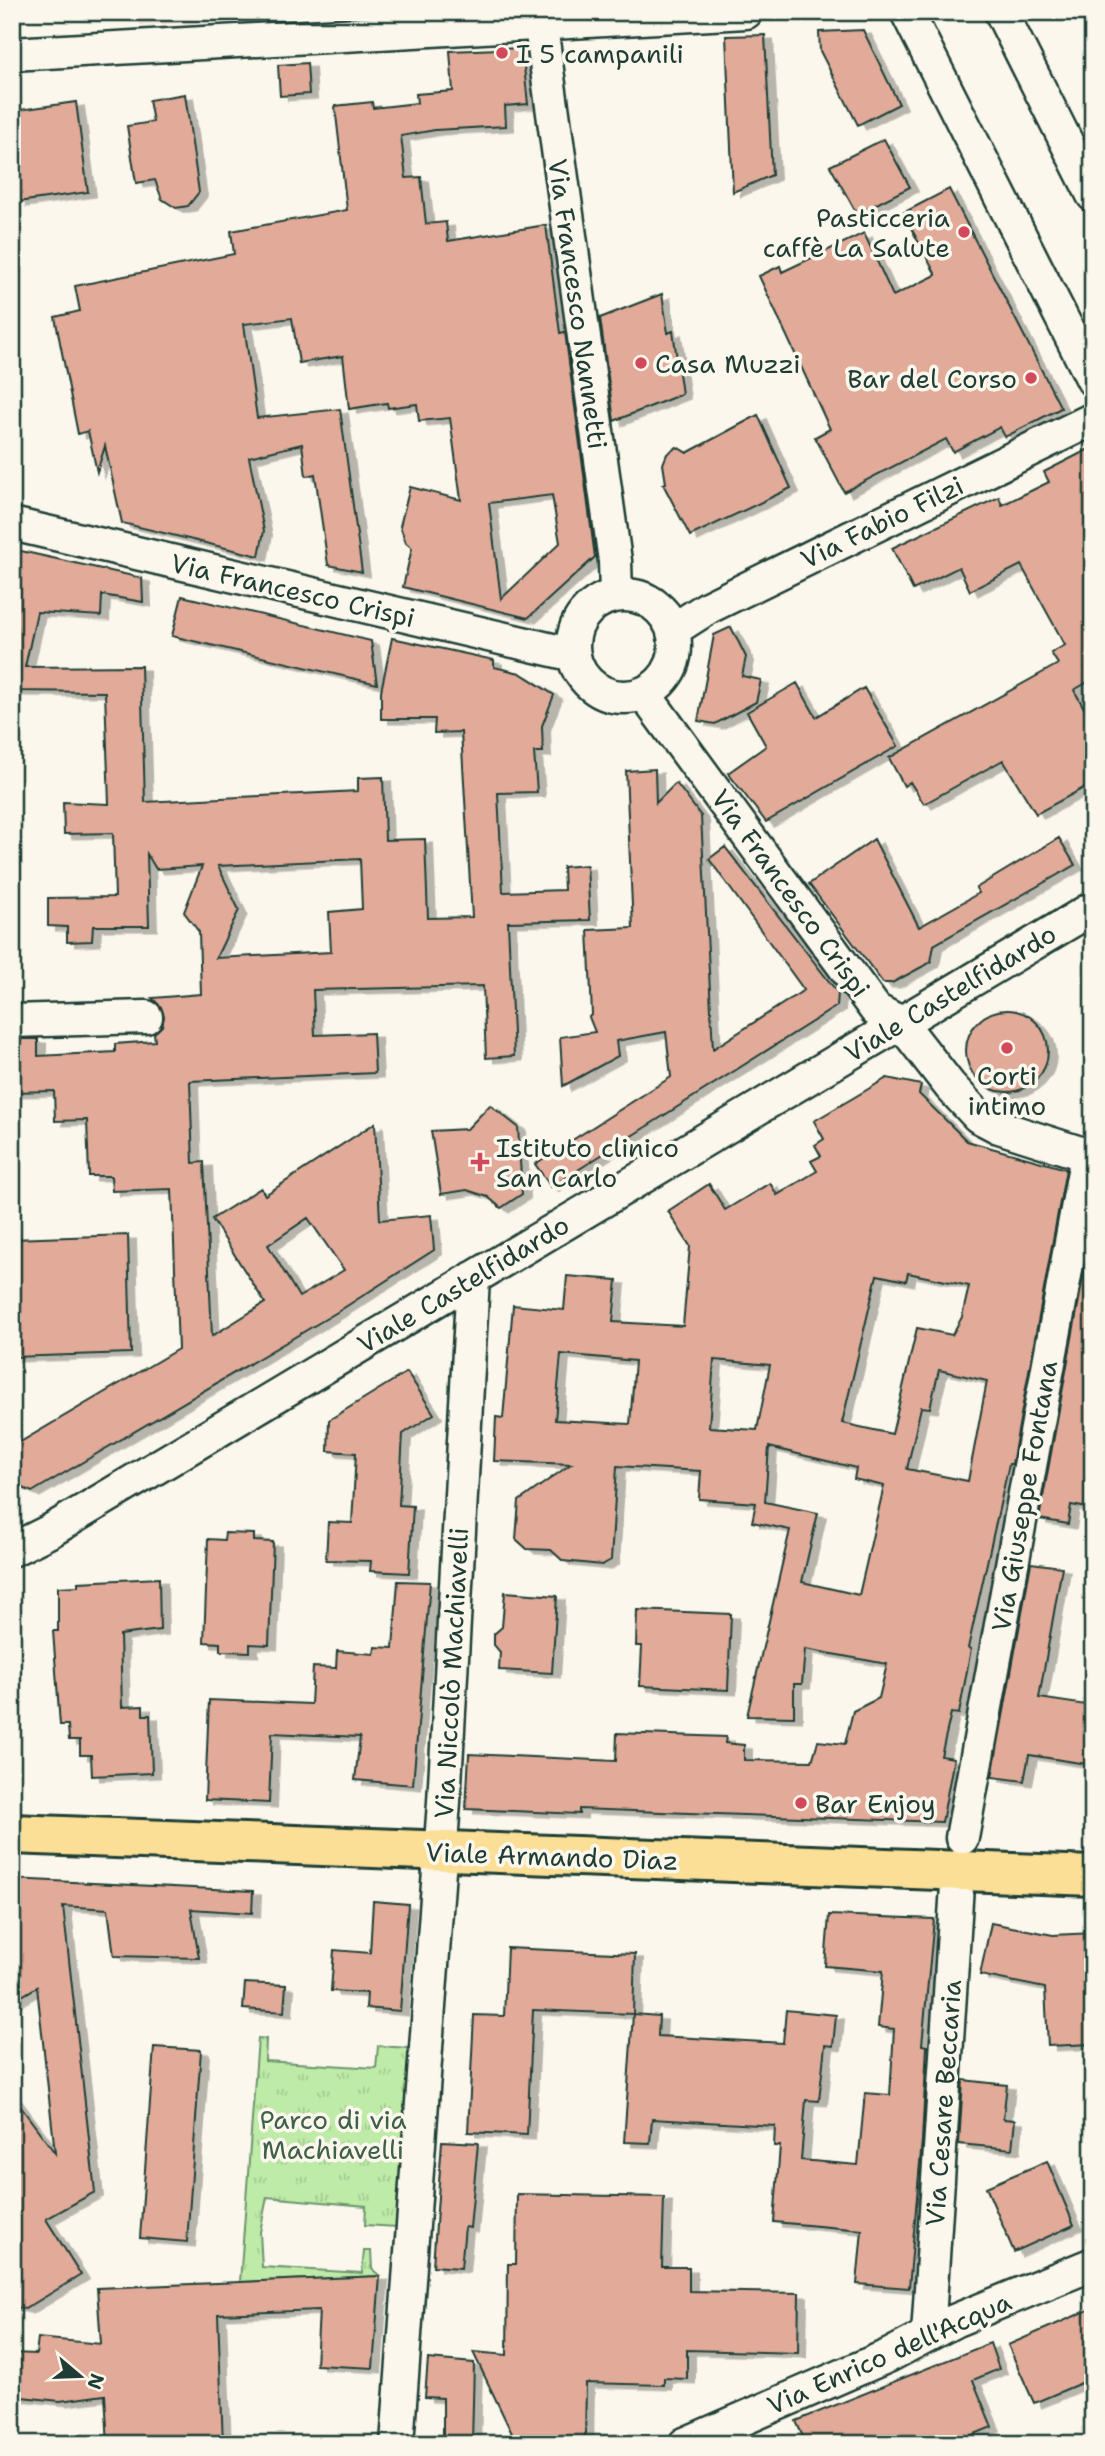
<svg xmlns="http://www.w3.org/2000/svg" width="1105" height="2456" viewBox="0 0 1105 2456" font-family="'Shantell Sans',sans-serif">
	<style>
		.built { fill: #f4e0d3 }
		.park { fill: url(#park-tufts); stroke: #6e946e; stroke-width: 2 }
		.building { fill: #e2ab99; stroke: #1f3d34; stroke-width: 2; fill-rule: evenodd; filter: url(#shadow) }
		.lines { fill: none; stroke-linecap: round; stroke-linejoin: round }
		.minor-casing { stroke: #1f3d34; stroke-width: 37 }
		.major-casing { stroke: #1f3d34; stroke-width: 44 }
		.minor { stroke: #fbf7ec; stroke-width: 32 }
		.major { stroke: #fbdf96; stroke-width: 38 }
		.poi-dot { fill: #d1495b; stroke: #fbf7ec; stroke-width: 2.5 }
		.labels { text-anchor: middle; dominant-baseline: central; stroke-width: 7; stroke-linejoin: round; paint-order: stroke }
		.poi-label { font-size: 26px; fill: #1f3d34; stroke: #fbf7ec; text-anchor: start }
		.street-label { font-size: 26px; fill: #1f3d34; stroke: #fbf7ec }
		.park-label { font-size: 26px; fill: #3f604b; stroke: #fbf7ec }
	</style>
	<defs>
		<pattern id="park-tufts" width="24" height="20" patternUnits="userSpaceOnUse" patternTransform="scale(1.75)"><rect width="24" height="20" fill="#beeba8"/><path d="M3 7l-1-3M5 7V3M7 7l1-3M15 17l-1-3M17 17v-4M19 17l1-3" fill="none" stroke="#a3ca91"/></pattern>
		<filter id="shadow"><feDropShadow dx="8" dy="4.5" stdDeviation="0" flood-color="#0004"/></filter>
	</defs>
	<rect width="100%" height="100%" fill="#fbf7ec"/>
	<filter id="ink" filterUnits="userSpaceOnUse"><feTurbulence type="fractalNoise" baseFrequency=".0143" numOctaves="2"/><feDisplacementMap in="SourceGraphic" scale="14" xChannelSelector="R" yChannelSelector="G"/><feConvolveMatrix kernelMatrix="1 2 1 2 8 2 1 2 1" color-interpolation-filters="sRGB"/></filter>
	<g filter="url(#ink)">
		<!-- built -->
		<path class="built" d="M139,12H200V22L140,25Z"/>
		<!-- park -->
		<path class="park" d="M258,2038L266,2039L265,2061L376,2068L378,2046L409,2048L397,2227L365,2225L366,2206L267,2197L260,2232L262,2267L362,2273L364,2251H371L372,2269L380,2276L240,2282Z"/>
		<!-- building -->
		<path class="building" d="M863,30L899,104L858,125L820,51L819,32Z
			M765,35L772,175L733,192L726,36Z
			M522,48L528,104L505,106L506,126L435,130L401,136L406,178L421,177L426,224L446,222L448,241L546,225L560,333L565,332L595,557L528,618L403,587L412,548L406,543L400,526L410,487L461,500L450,418L419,421L417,404L388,408L387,403L349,409L343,356L299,363L292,318L244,324L257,418L340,409L362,572L328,565L315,474L306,476L302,444L249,457L264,531L259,556L122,523L105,446L97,472L88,431L78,434L55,317L80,311L75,286L234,254L231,231L347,210L335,106L372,102L373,108L417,103L416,94L453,91L450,51ZM552,495L560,543L501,599L489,503Z
			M307,63L309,94L280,96L278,65Z
			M185,94L199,192L188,206L176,208L162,199L155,180L136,183L127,126L153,122L149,100Z
			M76,102L88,192L18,202L12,160V111Z
			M884,139L910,187L857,214L830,166Z
			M949,189L1061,408L1005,437L1000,427L953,452L946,439L844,492L815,437L830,429L759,276L780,266L782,272L864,233L893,296L936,275L903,213Z
			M662,294L668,333L673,331L682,394L614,421L600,318Z
			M758,415L791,488L690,536L663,484L666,483L663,464L667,454L677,447L687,453Z
			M1093,447V679L1074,690L1093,724V783L1036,814L1003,760L924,804L910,782L904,786L889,758L1058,664L1051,653L1065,645L1021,565L970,591L959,567L913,590L892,548L999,497L1002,505L1049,482L1044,472Z
			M12,549L142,578L143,602L102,595L101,616L37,612L25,667L141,666L145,802L358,791V778L383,777L385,840L425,839L428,918L472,917L461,732L434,733L435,719H381V691L392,638L494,660V667L520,673L554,695L542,726L543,752H534L537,792L498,793L503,892L564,890L563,867L587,865L590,920L508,922L514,1056L486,1058L483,986L313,990L315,1035L373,1033L375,1073L190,1081L193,1163L204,1162L212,1336L265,1303L212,1219L261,1188L265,1195L375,1123L380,1220L431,1215L434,1250L339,1311L32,1492L12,1483V1442L22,1441L178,1349L172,1189L112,1191L111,1176H89L87,1120L55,1121L54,1091L12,1092V1039H38V1056L115,1052V1044L155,1041L154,1033L162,1026L164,1016L161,1007L152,998L201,994L199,932L184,912L202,866L156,869L147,854L149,926H93L92,941L67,942V927L48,926V898L115,897L113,833L64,834L63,802L109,804L105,692L12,691ZM360,859L362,909L329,912L331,952L216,958L239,910L218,866ZM308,1218L344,1270L299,1297L268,1245Z
			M182,596L371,641L377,684L172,636Z
			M731,627L746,657L742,676L761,680L756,702L715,724L698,721L714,635Z
			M797,683L816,717L864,688L898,746L766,822L728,773L766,746L747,712Z
			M655,769L656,803L676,783L701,816L713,1049L804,990L709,859L725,847L838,993L837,1006L551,1187L535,1164L671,1077L666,1032L616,1041L618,1056L563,1086L560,1037L595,1032L589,1017L592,1014L588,930L633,928L626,771Z
			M1059,838L1075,865L934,945L931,962L892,983H883L809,884L874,839L919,927L979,893L976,888Z
			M966 1051a41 41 0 1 1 82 0a41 41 0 1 1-82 0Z
			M887,1078L921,1085L919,1094L967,1141L1066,1169L1012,1464H1009L968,1648L971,1649L959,1714L951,1713L941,1756L954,1758L942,1822L579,1809V1814L466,1809L469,1754L616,1761L617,1733L726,1737L725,1743L744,1745V1760L812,1761L818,1741L845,1744L853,1711L879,1698L887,1664L805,1649L802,1684H794V1717L747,1716L790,1530L752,1522L756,1503L699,1499L701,1471L617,1466L611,1560L602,1565L563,1561L551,1550L527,1549L516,1539L519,1501L571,1464L494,1461L496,1417L503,1418L513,1305L564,1310L567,1276L617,1280L613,1322L683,1326L690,1246L668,1211L709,1184L725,1210L770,1183L777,1195L817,1171L811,1161L821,1156L815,1145L824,1139L814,1121ZM908,1273L969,1286L962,1317L952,1335L917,1328L892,1434L842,1423L877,1275L906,1281ZM561,1354L635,1361L630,1424L555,1420ZM714,1360L770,1365L757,1430L709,1427ZM939,1370L987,1381L968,1481L907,1469L921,1407L930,1408ZM769,1447L856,1468L854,1479L884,1486L859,1595L802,1582L818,1513L765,1502Z
			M490,1105L518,1127L522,1194L501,1208L488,1197L467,1190L441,1194L431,1131L467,1129Z
			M128,1235L131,1353L12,1357V1239Z
			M1089,1245L1093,1246V1389L1088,1415H1093V1509L1071,1505L1068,1524L1039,1519Z
			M407,1372L434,1414L403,1434L399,1505L413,1506L409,1573L370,1571L371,1561L326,1560L328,1522L352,1523L356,1453L328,1451L329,1420Z
			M225,1533L254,1534V1541L273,1542L269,1645L250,1644V1652L220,1651V1643L204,1642L208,1539L224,1540Z
			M1031,1563L1062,1567L1039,1698L1093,1706V1765L1029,1755L1024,1781L992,1777Z
			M159,1578L160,1630L120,1635L122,1707L143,1706V1715H150L152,1773L92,1776L91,1755H80V1740H69L68,1725H60L53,1631H58V1587L78,1586V1582Z
			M398,1581L430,1582L413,1785L355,1780L360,1737L272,1733L269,1803L205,1800L209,1700L311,1704L313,1667L336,1668L337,1651L374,1654L375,1647L393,1648Z
			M505,1592L557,1596L552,1673L499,1670L500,1652L494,1645V1634L502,1627Z
			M637,1610L731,1614L728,1690L640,1686L642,1646H636Z
			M12,1879L253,1891L252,1913L191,1909L199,1958L114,1956L108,1909L63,1906L95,2192L46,2219L81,2275L25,2309L12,2306V2095L55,2153L37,1987L12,2002Z
			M373,1901L408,1904L400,2011L366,2008L367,1993L331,1991L334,1950L370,1953Z
			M829,1915L934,1919L922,2045L927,2046L922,2140L909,2288L857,2284L862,2230L774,2222L780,2146H774L775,2126L652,2119L650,2143L624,2142L633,2014L659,2016L658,2036L783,2043L786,2010L836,2015L833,2046L825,2045L819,2101L806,2100L801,2160L858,2165L865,2093L890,2095L894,2029L878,2027L883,1971L825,1966Z
			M991,1923L1053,1935L1093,1933V2044L1048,2046L1045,1988L980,1975Z
			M507,1948L635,1954L633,2014L533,2010L527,2135L468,2132L474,2015L504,2016Z
			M245,1983L286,1985L284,2012L243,2009Z
			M154,2047L201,2050L187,2242L140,2238Z
			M963,2080L1007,2085L1003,2119L1015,2120L1012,2149L959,2144Z
			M442,2141L478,2143L470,2228L465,2227L461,2268L433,2266Z
			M1047,2161L1074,2225L1014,2252L986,2187Z
			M517,2194L664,2197L662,2267H689V2291L799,2293L798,2353L687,2350V2379L664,2378V2385L586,2383L585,2444H517L473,2352L507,2355L508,2264H516Z
			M380,2276L373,2368L316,2365L319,2310L218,2314L223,2444H108L105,2395L60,2401L12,2396V2353L36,2354L38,2338L101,2344L97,2288Z
			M1093,2308V2378L1034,2403L1008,2345Z
			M990,2343L999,2369L973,2380L992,2427L950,2444H806L796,2421Z
			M428,2359L474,2363L472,2444H443V2398L425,2397Z"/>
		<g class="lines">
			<defs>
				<path id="minor" d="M539,12L615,561L616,595
					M907,12L1093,380
					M1001,12L1093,195
					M12,54L746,12
					M12,524L574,655
					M573 646a51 51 0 1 1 102 0a51 51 0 1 1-102 0Z
					M673,630L709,607L1093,419
					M647,692L653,706L876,1010L901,1023L950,1086L978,1116L999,1127L1093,1157
					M12,1021L146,1017
					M12,1550L50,1531L1093,908
					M962,1838L1087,1155
					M928,2335L958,1870
					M397,2444L444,1802L473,1278
					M685,2444L890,2355L954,2321L1093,2264"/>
				<path id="major" d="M12,1834L1093,1876"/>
			</defs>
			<!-- minor casing -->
			<use href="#minor" class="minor-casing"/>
			<!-- major casing -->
			<use href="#major" class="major-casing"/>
			<!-- minor -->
			<use href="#minor" class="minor"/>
			<!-- major -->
			<use href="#major" class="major"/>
		</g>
	</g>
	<!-- markers -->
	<g class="poi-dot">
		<circle cx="502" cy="53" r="7"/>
		<circle cx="964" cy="232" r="7"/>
		<circle cx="641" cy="363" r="7"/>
		<circle cx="1031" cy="378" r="7"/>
		<circle cx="1007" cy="1048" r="7"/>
		<path d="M476.5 1151.5h7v7h7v7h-7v7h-7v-7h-7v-7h7z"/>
		<circle cx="801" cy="1803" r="7"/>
	</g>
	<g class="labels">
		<!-- poi labels -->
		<g class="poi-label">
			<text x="516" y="53">I 5 campanili</text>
			<text x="950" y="217" text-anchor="end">Pasticceria<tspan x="950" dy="30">caffè La Salute</tspan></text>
			<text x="655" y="363">Casa Muzzi</text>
			<text x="1017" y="378" text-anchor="end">Bar del Corso</text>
			<text x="1007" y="1075" text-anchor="middle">Corti<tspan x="1007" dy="30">intimo</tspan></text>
			<text x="496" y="1147">Istituto clinico<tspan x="496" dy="30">San Carlo</tspan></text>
			<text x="815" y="1803">Bar Enjoy</text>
		</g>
		<!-- street labels -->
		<g class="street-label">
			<text transform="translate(578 304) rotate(82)">Via Francesco Nannetti</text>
			<text transform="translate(882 522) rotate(-26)">Via Fabio Filzi</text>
			<text transform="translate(293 590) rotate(13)">Via Francesco Crispi</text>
			<text transform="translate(791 893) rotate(54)">Via Francesco Crispi</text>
			<text transform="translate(950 993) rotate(-31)">Viale Castelfidardo</text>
			<text transform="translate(463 1284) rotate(-31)">Viale Castelfidardo</text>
			<text transform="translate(1024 1496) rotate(-80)">Via Giuseppe Fontana</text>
			<text transform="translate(451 1673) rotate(-87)">Via Niccolò Machiavelli</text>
			<text transform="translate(552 1856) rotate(2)">Viale Armando Diaz</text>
			<text transform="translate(943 2103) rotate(-86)">Via Cesare Beccaria</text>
			<text transform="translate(889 2353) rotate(-24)">Via Enrico dell'Acqua</text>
		</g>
		<!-- park labels -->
		<g class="park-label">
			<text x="333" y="2119">Parco di via<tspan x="333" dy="30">Machiavelli</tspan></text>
		</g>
	</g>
	<!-- margin -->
	<rect width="1105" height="2456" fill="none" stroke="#fbf7ec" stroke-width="42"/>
	<rect x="21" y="21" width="1063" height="2414" fill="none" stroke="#1f3d34" stroke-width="2.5" filter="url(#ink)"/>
	<!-- north arrow -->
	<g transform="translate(80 2376) rotate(109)" stroke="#fbf7ec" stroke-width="5" paint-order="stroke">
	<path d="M0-5L12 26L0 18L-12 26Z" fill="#1f3d34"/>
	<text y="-10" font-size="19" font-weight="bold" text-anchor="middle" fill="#1f3d34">N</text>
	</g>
</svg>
